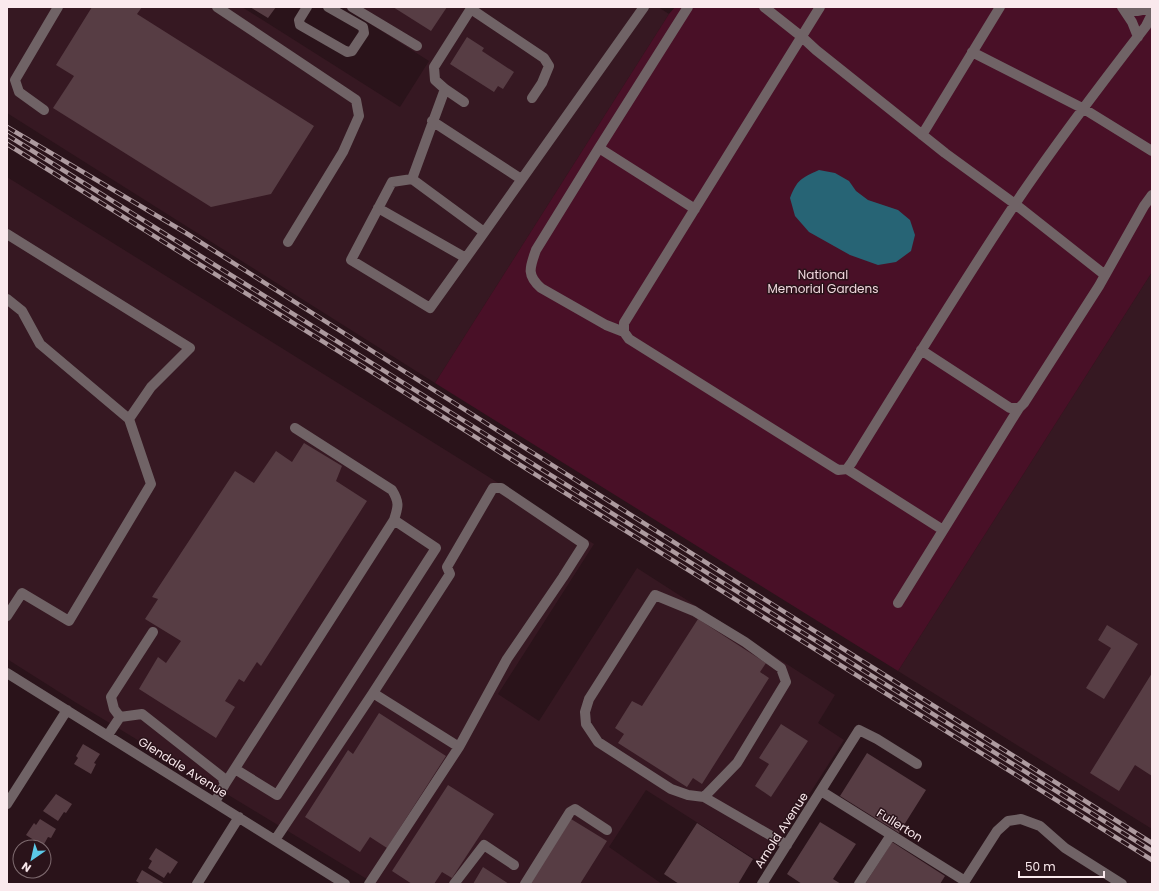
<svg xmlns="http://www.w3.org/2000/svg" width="1159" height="891" viewBox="0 0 1159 891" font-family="Poppins,sans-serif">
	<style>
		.built { fill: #361822 }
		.green { fill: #491027 }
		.water { fill: #276475 }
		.building { fill: #573d44 }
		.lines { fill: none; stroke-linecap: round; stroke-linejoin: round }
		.minor { stroke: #706366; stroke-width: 10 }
		.rail-casing { stroke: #ad9a9f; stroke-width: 4.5 }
		.rail { stroke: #2a131a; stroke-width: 3; stroke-dasharray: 9; stroke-linecap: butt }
		.labels { text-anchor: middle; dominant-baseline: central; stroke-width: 3; stroke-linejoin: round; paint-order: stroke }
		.park-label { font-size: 12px; fill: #f0d7dd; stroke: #2a131a }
		.street-label { font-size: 12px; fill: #fae9ed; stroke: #2a131a }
	</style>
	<rect width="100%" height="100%" fill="#2a131a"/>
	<!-- built -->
	<path class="built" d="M7,7H242L400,107L429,61L343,7H658L669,14L435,383L7,113Z
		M7,177L492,479L594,544L498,694L539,721L637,568L835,695L818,723L844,740L764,865L646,790L609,847L662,884H375L75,702L7,659Z
		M1152,272V829L898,671Z"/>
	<!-- green -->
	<path class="green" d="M675,7H1152V272L898,671L435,383L669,14Z"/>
	<!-- water -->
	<path class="water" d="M819,170L835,173L849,181L856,191L868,200L898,210L910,220L915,235L911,251L896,262L878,265L850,255L809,232L795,216L790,198C797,180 801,178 819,170Z"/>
	<!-- building -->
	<path class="building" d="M92,7H142L137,14L314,126L271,194L211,207L53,108L74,76L56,65Z
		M250,7H276L268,18Z
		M393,7H447L431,31Z
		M467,37L484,48L482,51L514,72L503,89L498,86L494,92L450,64Z
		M304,443L342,466L336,481L367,501L261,666L257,662L244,682L239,679L225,701L235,707L216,738L139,689L158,657L166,663L181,641L145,619L158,599L152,597L235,471L254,483L276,451L292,462Z
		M698,619L766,663L760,672L769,678L702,784L693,778L687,787L618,743L624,734L615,728L632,701L642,706Z
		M1107,625L1138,644L1104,699L1086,688L1111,648L1098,640Z
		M1152,673V776L1135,765L1119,791L1090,773Z
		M379,713L446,756L387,848L370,837L360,852L305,817L348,750L353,754Z
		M781,724L808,741L771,797L755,786L769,764L759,758Z
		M83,744L100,754L94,763L96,764L91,774L74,764L78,758L76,756Z
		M867,753L926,790L899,833L840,796Z
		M448,785L494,814L452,878L442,872L434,884H412L392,871Z
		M56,794L72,804L66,813L64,812L58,821L43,811Z
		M40,819L56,829L51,838L48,837L43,846L26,835L34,823L36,825Z
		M571,819L607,841L580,884H530Z
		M820,822L856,844L833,879L841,884H802L787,874Z
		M697,823L753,859L738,884H679L664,874Z
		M892,842L945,876L940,884H865Z
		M156,848L178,862L170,874L168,872L164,878L148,868L152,861L149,859Z
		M483,867L509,884H473Z
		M142,870L165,884H138L139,883L136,881Z"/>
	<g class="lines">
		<!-- minor -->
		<path class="minor" d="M217,7L356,100L359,116L343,152L288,242
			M307,7L299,20L300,25L347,52L352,51L364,33L363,27L328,7
			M352,7L417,46
			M688,7L599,148L695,209
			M764,7L802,37L816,50L945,153L1015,204L1105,275
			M820,7L624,323V332L629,339L838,470L847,469L852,462C906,375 959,288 1015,204C1056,143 1101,84 1146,26L1152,14
			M1122,7L1132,22L1138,37
			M1123,8L1137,11L1152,8
			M471,9L544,58L549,66L542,83L532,98
			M972,52L1084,109L1152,151
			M464,102L445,89L435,80L434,67L472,7
			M44,110L19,92L15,80L58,7
			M432,121L521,179
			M922,135L1000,7
			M599,148L536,250C530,267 526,275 541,288L606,325L624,332
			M412,179L445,89
			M378,208L466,258
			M484,232L412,179L392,182L351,260L430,308C502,208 573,107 644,7
			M7,234L190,348L151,387L129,419L151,484L69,621L22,593L7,616
			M7,299L22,311L40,344L129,419
			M921,350L1010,408H1019L1024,403L1099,286L1144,206L1152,195
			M847,469L943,530
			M898,603L1019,408
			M7,673L345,884
			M373,693L450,574L447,567L493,488H501L584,544L563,577L507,659L459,747
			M120,717L114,709L111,697L153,632
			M108,735L120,717L142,714L222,777L225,784L215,802
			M235,769L277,795L436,548L394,520
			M225,784L394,520C398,507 400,503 392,490L295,428
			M821,791L965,881
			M704,797L737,763L786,682L781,668L745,642L694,611L655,595L589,699L585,712L586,724L598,742L671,789L688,795L704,797L787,845
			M7,804L67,710
			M275,840L373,693L459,747L369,884
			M197,884L239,817
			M454,884L484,845L514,865
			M525,884L570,812L575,809L607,830
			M762,884L859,730L877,739L917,764
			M859,884L891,835
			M963,884L997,831L1008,821L1021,819L1040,826L1065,848L1122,884"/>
		<defs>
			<path id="rail" d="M7,127L186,233L732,579L1152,843
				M7,135L1152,851
				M7,144L1152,860"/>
		</defs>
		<!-- rail casing -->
		<use href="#rail" class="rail-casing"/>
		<!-- rail -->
		<use href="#rail" class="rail"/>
	</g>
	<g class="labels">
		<!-- park labels -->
		<g class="park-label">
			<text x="823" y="274">National<tspan x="823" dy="14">Memorial Gardens</tspan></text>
		</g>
		<!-- street labels -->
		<g class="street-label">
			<text transform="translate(183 767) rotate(32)">Glendale Avenue</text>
			<text transform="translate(900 825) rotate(32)">Fullerton</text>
			<text transform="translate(781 830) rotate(-57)">Arnold Avenue</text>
		</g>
	</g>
	<!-- border -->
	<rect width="1159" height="891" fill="none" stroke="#fae9ed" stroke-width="16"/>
	<!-- north arrow -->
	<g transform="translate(32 859) rotate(214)"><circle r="19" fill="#2a131a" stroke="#7d696e"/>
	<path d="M0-3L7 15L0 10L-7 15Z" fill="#5bc8e7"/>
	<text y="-6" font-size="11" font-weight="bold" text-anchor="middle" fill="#fae9ed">N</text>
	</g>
	<!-- scale -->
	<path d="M1019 871v6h85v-6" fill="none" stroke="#fae9ed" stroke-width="2"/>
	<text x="1025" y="871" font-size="12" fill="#fae9ed" stroke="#2a131a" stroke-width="3" paint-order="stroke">50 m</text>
</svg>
